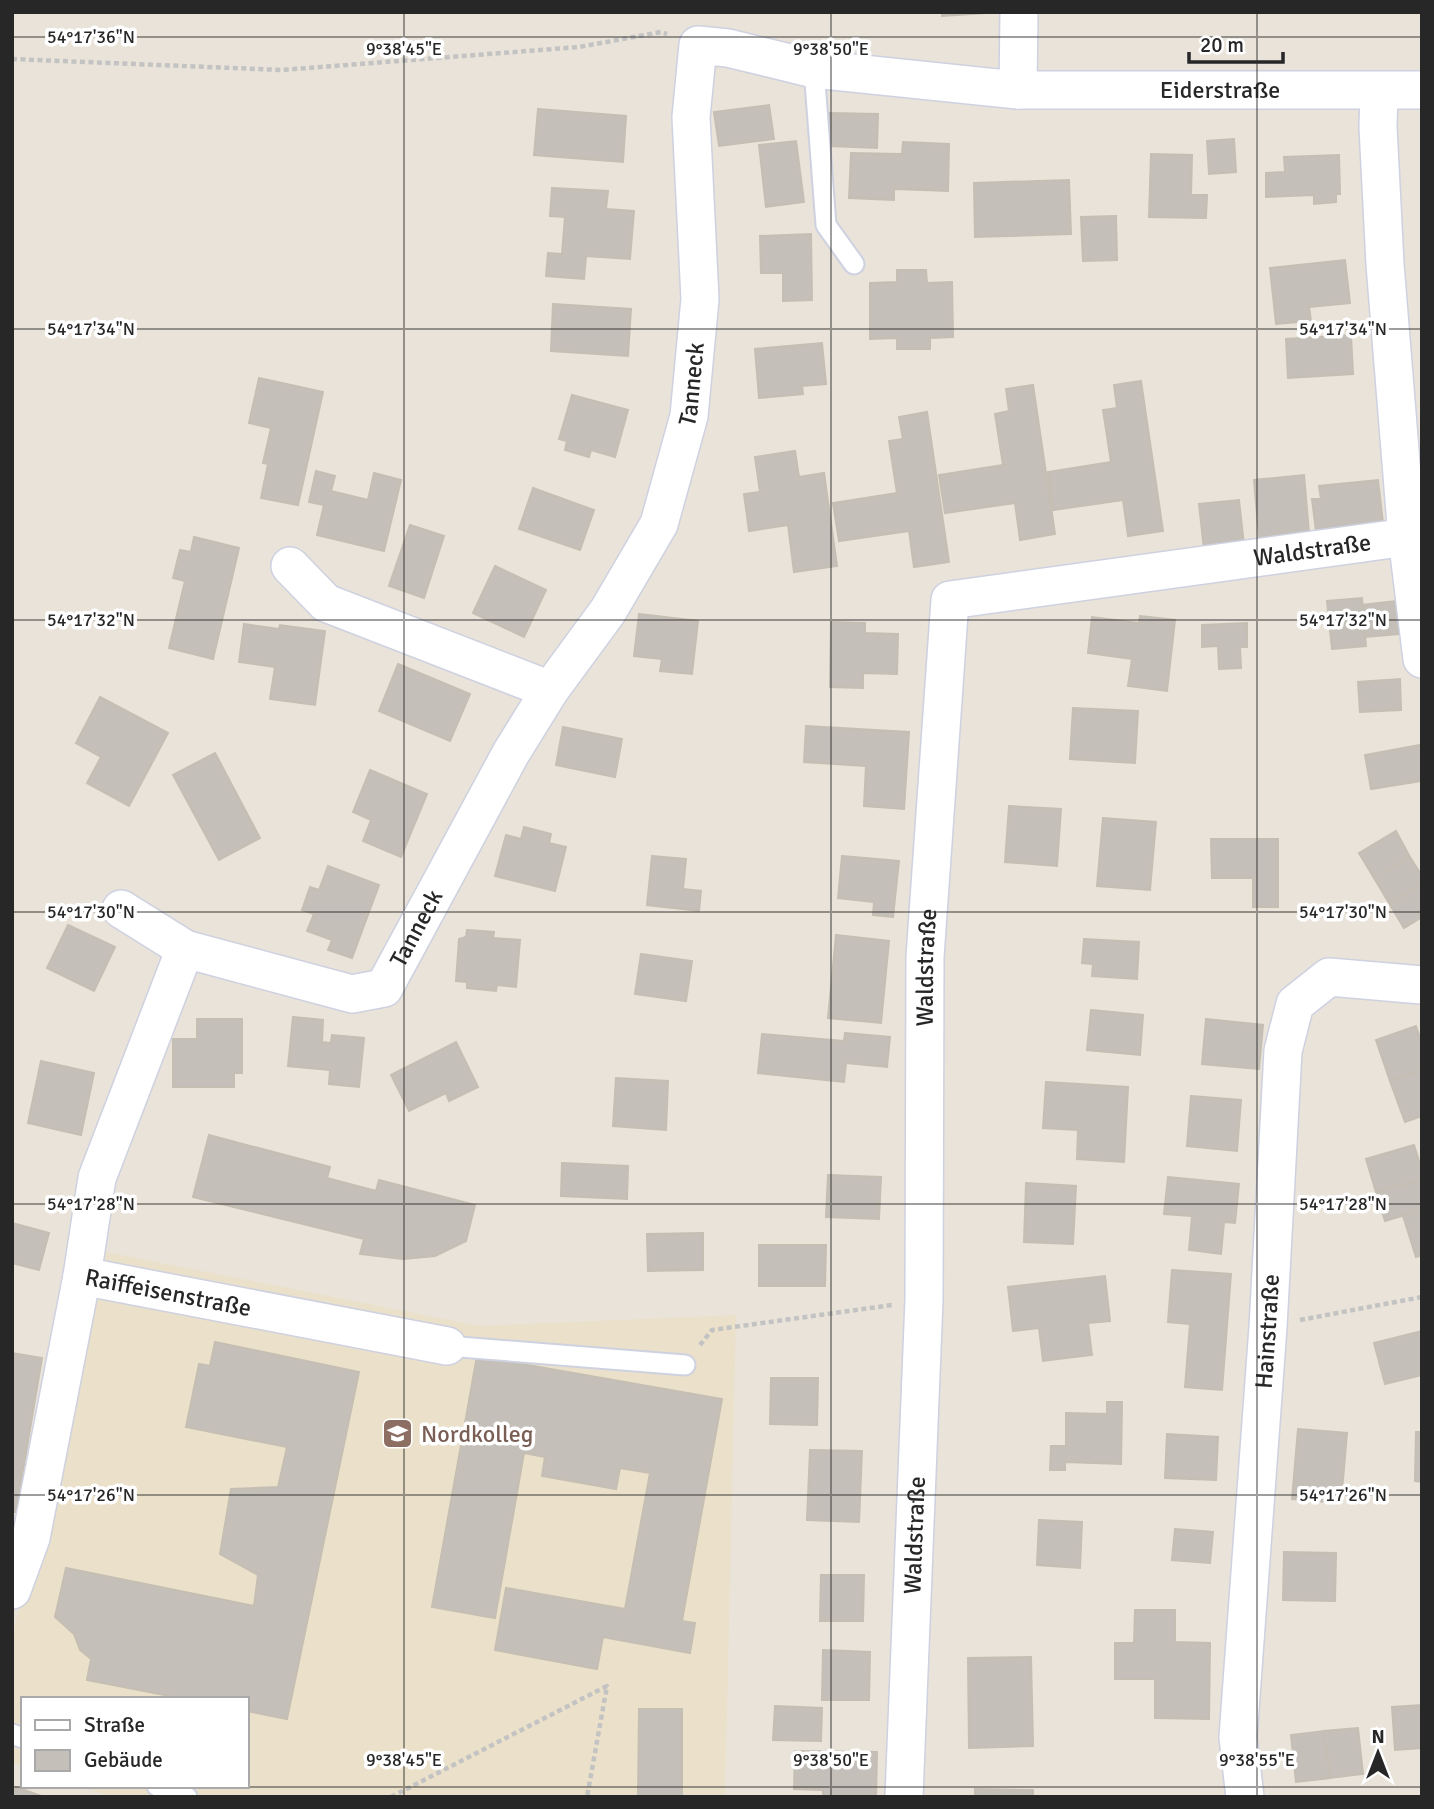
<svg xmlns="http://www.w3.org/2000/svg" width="1434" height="1809" viewBox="0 0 1434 1809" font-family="Signika,sans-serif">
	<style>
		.education { fill: #ebe0c9 }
		.building { fill: #c5bfb9; stroke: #c4beb3; stroke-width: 2 }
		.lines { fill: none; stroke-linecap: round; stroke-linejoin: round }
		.lane-casing { stroke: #ced1e0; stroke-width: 23 }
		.street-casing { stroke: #ced1e0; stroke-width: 40 }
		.path { stroke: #c3c3c3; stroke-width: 4.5; stroke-dasharray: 5 3.5; stroke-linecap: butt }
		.lane { stroke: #fff; stroke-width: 19 }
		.street { stroke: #fff; stroke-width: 37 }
		.ticks { fill: none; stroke: #272727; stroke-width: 2; stroke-opacity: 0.45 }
		.labels { text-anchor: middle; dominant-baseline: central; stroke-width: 7; stroke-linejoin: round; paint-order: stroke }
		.street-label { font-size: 24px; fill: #272727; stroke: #fff }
		.education-label { font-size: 24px; fill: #785e54; stroke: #fff; text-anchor: start }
		.ticks-label { font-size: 18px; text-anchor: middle; fill: #272727; stroke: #fff; stroke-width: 7; stroke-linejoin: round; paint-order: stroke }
	</style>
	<rect width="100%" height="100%" fill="#e9e3d9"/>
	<!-- education -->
	<path class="education" d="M101,1251L479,1326L736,1315L725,1797H111L81,1786H247V1699H23V1766L12,1762V1634L41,1543Z"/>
	<!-- building -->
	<path class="building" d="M942,12H1002L942,16Z
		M769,105L774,139L719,146L714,112Z
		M538,109L626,116L623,162L534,155Z
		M830,113L878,114L877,148L829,146Z
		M1234,139L1236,172L1209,174L1207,141Z
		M796,141L804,202L766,207L759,145Z
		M903,142L949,144L948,191L894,189V200L849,198L851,153L902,154Z
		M1151,154L1192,155L1191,195H1207L1206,218L1149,217Z
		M1339,155L1340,194H1336V202L1314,204V195L1266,197V173L1285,172L1284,157Z
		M1069,180L1071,234L975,237L974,183Z
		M552,188L608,191L606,209L634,211L630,259L586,256L584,279L546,276L548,253L562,254L565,217L550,216Z
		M1116,216L1117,260L1083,261L1081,217Z
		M811,234L812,300L783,301V273H761L760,236Z
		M1345,260L1350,303L1309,307L1311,321L1276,324L1270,268Z
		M897,270H926L927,283L952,282L953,337L930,338V349H897V338L870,339V283L897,282Z
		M553,304L631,309L628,356L551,351Z
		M1351,335L1353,374L1288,378L1286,339Z
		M822,343L826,384L802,386L803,394L759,398L755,349Z
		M259,378L323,392L298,505L261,498L268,464L263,463L271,428L249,423Z
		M1141,381L1163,531L1128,536L1123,500L1053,510L1048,472L1111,462L1103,410L1117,408L1114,385Z
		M1033,385L1055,534L1020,540L1015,503L945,513L939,475L1003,465L995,414L1009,411L1006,389Z
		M572,395L628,410L615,457L591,450L589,457L565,450L567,441L559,439Z
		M927,412L949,562L914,567L909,531L839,541L833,503L897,493L889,441L903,439L899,417Z
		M795,451L799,477L824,473L837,566L794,572L788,525L749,531L744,494L760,492L755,457Z
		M316,471L335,476L331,491L368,500L374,473L401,480L384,551L317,535L324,505L309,502Z
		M1304,475L1309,533L1259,538L1254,480Z
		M1378,480L1383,523L1316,531L1312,499H1321L1319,486Z
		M533,488L594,510L580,550L519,529Z
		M1239,500L1244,545L1204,550L1199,504Z
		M410,525L444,536L424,598L389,586Z
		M194,537L239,548L213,659L169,648L185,581L173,578L180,550L191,552Z
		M495,566L546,590L524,637L473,613Z
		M1362,598L1366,646L1332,649L1327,601Z
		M1396,601L1399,634L1365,637L1362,605Z
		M639,614L698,621L692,674L660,671L662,659L634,656Z
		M1140,616L1175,620L1167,691L1128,686L1132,659L1088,653L1092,617L1139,623Z
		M831,622L865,623V633L898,634L897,674L863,673V688L830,687Z
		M1247,623V647H1240L1241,668L1219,669L1218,646L1202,647V625Z
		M244,624L279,629L280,625L325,631L315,705L270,699L275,667L239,662Z
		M398,664L470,694L450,741L379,711Z
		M1400,679L1401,710L1360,712L1358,682Z
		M100,697L168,733L129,806L87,783L101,757L76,743Z
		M1073,708L1138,711L1135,763L1070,759Z
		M806,726L909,732L904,809L864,806L866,766L804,762Z
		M563,727L622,739L615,777L556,765Z
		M1420,745L1422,756V781L1371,789L1365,755Z
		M215,753L260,838L219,860L173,775Z
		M370,770L427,794L401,857L363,841L371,820L353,812Z
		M1009,806L1061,809L1057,866L1005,862Z
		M1103,818L1156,822L1150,890L1097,886Z
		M524,827L551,834L549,843L566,847L555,891L495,876L506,835L521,839Z
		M1396,831L1410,857L1374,878L1359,853Z
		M1211,839H1278V907H1253V878H1212Z
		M652,856L686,859L683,889L701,891L699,911L647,905Z
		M842,856L899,861L893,917L873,915L874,902L838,898Z
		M1410,857L1422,876V884L1389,903L1374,878Z
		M328,866L379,885L352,958L328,950L332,940L307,931L314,914L302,910L310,887L319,890Z
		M1422,884V917L1404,928L1389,903Z
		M68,925L115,947L94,991L47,968Z
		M467,930L494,932L493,938L520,940L516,987L497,985L496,991L467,988V982L456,981L459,939L466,937Z
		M836,935L889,941L881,1023L828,1018Z
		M1084,939L1139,942L1137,979L1092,976L1093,964L1082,963Z
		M641,954L692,961L686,1001L635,994Z
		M1091,1010L1143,1015L1140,1055L1087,1050Z
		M293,1017L323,1020L322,1042L331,1043L332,1035L364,1038L359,1087L329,1084L330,1070L288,1066Z
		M197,1019H242V1073H234V1087H173V1039H197Z
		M1206,1019L1263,1025L1259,1069L1202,1064Z
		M1416,1026L1422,1044V1070L1390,1081L1376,1040Z
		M845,1033L890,1037L887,1067L846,1063L844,1082L758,1073L762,1034L844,1041Z
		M456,1042L478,1087L449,1101L446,1093L409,1111L391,1075Z
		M41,1061L94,1073L81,1135L28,1123Z
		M1422,1070V1116L1405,1122L1390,1081Z
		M616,1078L668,1081L666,1130L613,1126Z
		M1046,1082L1128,1087L1124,1162L1077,1159L1078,1130L1043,1128Z
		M1191,1096L1241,1100L1237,1151L1187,1146Z
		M209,1135L330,1167L327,1178L376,1191L379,1180L475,1205L466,1241L435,1256L403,1259L360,1254L364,1239L193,1197Z
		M1414,1145L1422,1171V1179L1376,1192L1366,1159Z
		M562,1163L628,1166L627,1199L561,1196Z
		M828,1175L881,1177L879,1219L826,1217Z
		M1168,1177L1239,1184L1235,1223L1224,1222L1221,1254L1189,1250L1192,1216L1164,1214Z
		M1422,1179V1210L1385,1221L1376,1192Z
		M1026,1183L1076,1186L1073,1244L1024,1242Z
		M1422,1210V1255L1416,1257L1403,1216Z
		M12,1223L49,1233L39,1270L12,1263Z
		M703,1233V1270L648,1271L647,1234Z
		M759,1245H826L825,1286H759Z
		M1172,1270L1231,1274L1222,1390L1185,1387L1190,1324L1168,1322Z
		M1105,1276L1110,1321L1088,1323L1092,1355L1043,1361L1039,1328L1013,1331L1008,1287Z
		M1422,1331V1375L1385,1384L1374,1343Z
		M215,1342L359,1372L287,1719L247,1711V1699H185L87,1680L91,1659L80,1650L74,1634L55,1617L66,1568L254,1606L258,1575L220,1554L231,1489L278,1487L287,1447L186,1427L199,1364L210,1366Z
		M12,1353L42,1358L16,1512H12Z
		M477,1356L722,1399L682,1621L695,1623L690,1653L603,1637L597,1669L495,1650L506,1588L625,1609L650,1473L620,1468L616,1489L542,1476L545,1457L524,1453L495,1618L432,1607Z
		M771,1378H818L817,1425L770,1424Z
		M1107,1402H1122L1121,1464L1065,1462V1470H1050L1051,1446H1066V1413L1107,1414Z
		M1298,1429L1347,1433L1341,1503L1292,1499Z
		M1416,1432H1422V1482L1415,1481Z
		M1167,1434L1218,1437L1216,1480L1165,1478Z
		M810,1450L862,1451L859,1522L807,1520Z
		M1039,1520L1082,1522L1080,1568L1037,1565Z
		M1175,1529L1213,1532L1210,1563L1172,1560Z
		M1284,1552L1336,1553L1335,1601L1283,1600Z
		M821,1575H864L863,1621H820Z
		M1135,1610H1175V1642L1210,1643L1209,1719L1155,1718V1679H1115V1643H1134Z
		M823,1650L870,1652L869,1700H822Z
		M1031,1657L1033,1746L969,1748L968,1658Z
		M1422,1705V1748L1395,1750L1392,1707Z
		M775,1706L822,1708L821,1741L773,1740Z
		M639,1709H682V1797H638Z
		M1358,1728L1363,1774L1330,1778L1324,1731Z
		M1324,1731L1330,1778L1296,1782L1291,1735Z
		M795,1751L877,1752L876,1797H823V1790L794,1789Z
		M16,1787L44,1797H12Z
		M975,1789L1033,1790V1797H975Z"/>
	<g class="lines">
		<defs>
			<path id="lane" d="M814,69L826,225L854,264
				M447,1346L685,1365
				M12,1734L23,1738
				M157,1786L187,1797"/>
			<g id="street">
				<path d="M1018,90L1019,12"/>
				<path d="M1407,537L1422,659"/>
				<path d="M290,566L326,603L550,690"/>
				<path d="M121,909L185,949"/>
				<path id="s1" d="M82,1276L97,1178L185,949L352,994L384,988L511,753L550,690L608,611L659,524L689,416L700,299L691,117L698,45L728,48L814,69L1018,90H1422"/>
				<path id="s2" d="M12,1590L31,1538L82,1276L447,1346"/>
				<path id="s3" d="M904,1797L924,1300L925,957L950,600L1407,537L1385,264L1378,127L1379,91"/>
				<path id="s4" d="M1245,1797L1238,1737L1268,1327L1283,1051L1295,1004L1329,977L1422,985"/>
			</g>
		</defs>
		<!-- lane casing -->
		<use href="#lane" class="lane-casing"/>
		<!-- street casing -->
		<use href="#street" class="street-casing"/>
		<!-- path -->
		<path class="path" d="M12,59L282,70L579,47L661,32L667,34
			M1300,1320L1422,1297
			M700,1345L712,1330L892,1305
			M391,1797L607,1686L587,1797"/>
		<!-- lane -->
		<use href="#lane" class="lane"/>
		<!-- street -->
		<use href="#street" class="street"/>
	</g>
	<!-- ticks -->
	<path class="ticks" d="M404,12V1797M831,12V1797M1257,12V1797M12,37H1422M12,329H1422M12,620H1422M12,912H1422M12,1204H1422M12,1495H1422M12,1787H1422"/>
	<!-- icons -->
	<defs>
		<symbol id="university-square" viewBox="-11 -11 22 22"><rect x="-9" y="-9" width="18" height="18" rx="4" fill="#8d6e63" stroke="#fff"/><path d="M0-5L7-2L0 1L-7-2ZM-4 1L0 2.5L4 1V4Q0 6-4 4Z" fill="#fff"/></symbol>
	</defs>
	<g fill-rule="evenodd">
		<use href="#university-square" x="380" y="1416" width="35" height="35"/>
	</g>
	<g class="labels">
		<!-- street labels -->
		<g class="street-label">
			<text stroke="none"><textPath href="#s1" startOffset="2100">Eiderstraße</textPath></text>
			<text stroke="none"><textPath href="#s1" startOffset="1234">Tanneck</textPath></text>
			<text stroke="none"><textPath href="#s3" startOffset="1564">Waldstraße</textPath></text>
			<text stroke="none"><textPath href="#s1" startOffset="618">Tanneck</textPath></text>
			<text stroke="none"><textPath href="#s3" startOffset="830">Waldstraße</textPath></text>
			<text stroke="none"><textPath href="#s2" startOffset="410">Raiffeisenstraße</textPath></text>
			<text stroke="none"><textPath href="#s4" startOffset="467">Hainstraße</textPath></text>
			<text stroke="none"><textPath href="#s3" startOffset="262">Waldstraße</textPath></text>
		</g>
		<!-- education labels -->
		<g class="education-label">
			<text x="421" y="1434">Nordkolleg</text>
		</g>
	</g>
	<g class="ticks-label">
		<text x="91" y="43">54°17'36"N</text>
		<text x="404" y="55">9°38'45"E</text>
		<text x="831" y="55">9°38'50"E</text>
		<text x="91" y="335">54°17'34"N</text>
		<text x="1343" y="335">54°17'34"N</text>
		<text x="91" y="626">54°17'32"N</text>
		<text x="1343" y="626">54°17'32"N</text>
		<text x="91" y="918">54°17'30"N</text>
		<text x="1343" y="918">54°17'30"N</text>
		<text x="91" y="1210">54°17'28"N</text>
		<text x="1343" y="1210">54°17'28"N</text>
		<text x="91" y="1501">54°17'26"N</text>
		<text x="1343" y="1501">54°17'26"N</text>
		<text x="404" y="1766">9°38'45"E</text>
		<text x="831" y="1766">9°38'50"E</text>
		<text x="1257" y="1766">9°38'55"E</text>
	</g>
	<!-- border -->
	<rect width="1434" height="1809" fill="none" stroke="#272727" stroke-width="28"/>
	<!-- legend -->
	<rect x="21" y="1697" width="228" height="91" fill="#ffffff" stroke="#a9a9a9" stroke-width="2"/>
	<rect x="35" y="1720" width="35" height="10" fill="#ffffff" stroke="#a9a9a9" stroke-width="2"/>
	<text x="84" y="1732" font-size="21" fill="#272727">Straße</text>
	<rect x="35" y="1750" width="35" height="21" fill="#c5bfb9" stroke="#a9a9a9" stroke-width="2"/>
	<text x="84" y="1767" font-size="21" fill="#272727">Gebäude</text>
	<!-- north arrow -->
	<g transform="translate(1378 1753)" stroke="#ffffff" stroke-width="5" paint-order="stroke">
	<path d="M0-5L12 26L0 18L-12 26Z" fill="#272727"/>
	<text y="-10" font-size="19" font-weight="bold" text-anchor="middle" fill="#272727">N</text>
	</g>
	<!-- scale -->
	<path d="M1189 52v10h94v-10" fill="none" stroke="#272727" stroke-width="3.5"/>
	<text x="1200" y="52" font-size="21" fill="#272727" stroke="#ffffff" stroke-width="5" paint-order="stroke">20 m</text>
</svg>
